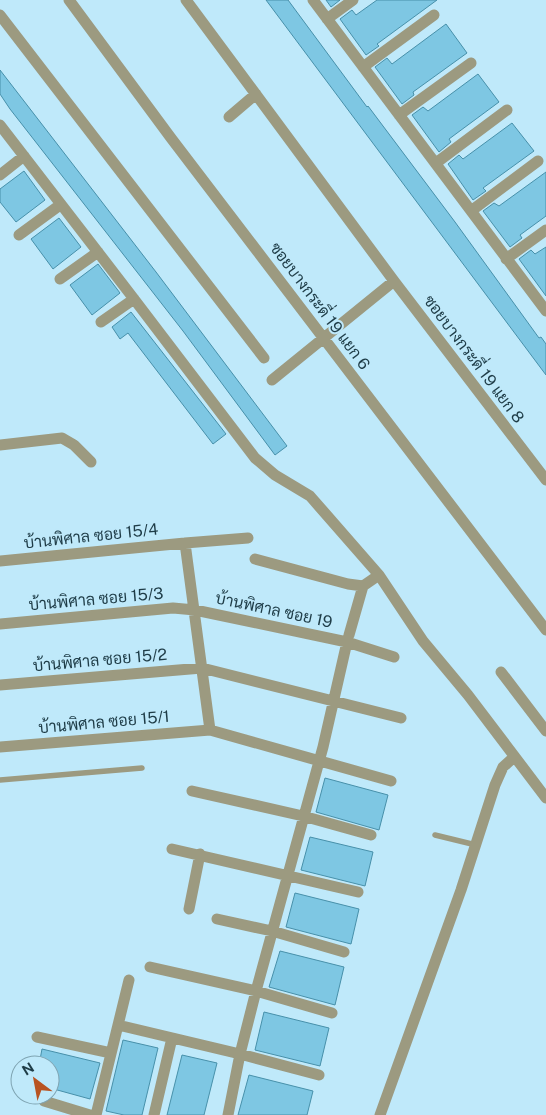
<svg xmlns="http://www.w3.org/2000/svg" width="546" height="1115" viewBox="0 0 546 1115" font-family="'Public Sans',Sarabun,sans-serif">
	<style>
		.building { fill: #7ec7e3; stroke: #4790aa }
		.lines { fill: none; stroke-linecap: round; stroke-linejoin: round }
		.service { stroke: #9c9a80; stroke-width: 5.5 }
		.minor { stroke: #9c9a80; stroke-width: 11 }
		.labels { text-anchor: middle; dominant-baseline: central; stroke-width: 4; stroke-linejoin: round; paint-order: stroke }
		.street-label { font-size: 16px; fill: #1e3c47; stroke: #bfe9fa }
	</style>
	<rect width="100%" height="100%" fill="#bfe9fa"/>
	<!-- building -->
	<path class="building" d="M266,0H288L367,107L368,106L455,222L539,338L541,337L546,344V375Z
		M326,0H340L331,7Z
		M377,0H437L377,44L379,46L366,55L340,19L352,10L356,15Z
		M446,24L467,53L413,92L414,95L402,104L375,67L387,58L392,64Z
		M0,70L156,272L287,446L275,455L183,331L10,109L0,94Z
		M478,74L499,102L449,139L451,142L439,152L412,115L423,107L428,111Z
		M512,123L534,151L483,188L486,191L473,200L448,164L459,155L463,159Z
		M24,171L45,200L16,222L0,202V189Z
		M546,172V216L520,235L522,238L510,247L483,211L494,203L499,206Z
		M59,218L81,247L53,269L31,239Z
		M546,247V296L519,259L531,250L535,254Z
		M98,264L120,293L92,315L70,285Z
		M131,312L226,434L213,444L128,333L120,339L112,327Z
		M325,778L388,795L379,830L316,812Z
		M310,837L373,852L365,886L301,870Z
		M295,893L359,909L351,944L286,927Z
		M280,951L344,967L335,1005L269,987Z
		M264,1012L329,1028L320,1066L255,1050Z
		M123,1040L158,1048L142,1115H124L106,1111Z
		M42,1049L100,1063L90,1099L50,1088V1065H39Z
		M182,1055L217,1063L204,1115H167Z
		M249,1075L313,1091L307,1115H238Z"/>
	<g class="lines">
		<!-- service -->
		<path class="service" d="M0,780L142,768
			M435,835L476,845"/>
		<!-- minor -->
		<path class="minor" d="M69,0L171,138L546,630
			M186,0L394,281L546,480
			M313,0L546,311
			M0,15L264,358
			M327,19L353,0
			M363,67L434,15
			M399,115L471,63
			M229,117L256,94
			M0,125L134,299L255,458L275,475L310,496L379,575L423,641L468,695L546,798
			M436,163L507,110
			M0,175L24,156
			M471,211L538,161
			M19,235L60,205
			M506,259L546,230
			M60,279L98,252
			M101,322L134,299
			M272,380L394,281
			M0,445L62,438L74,445L91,462
			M185,543L210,730
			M255,559L348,584L363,586
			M0,561L185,543L248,538
			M0,624L173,608L195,610L347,642L394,657
			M349,635L363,586L379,575
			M501,672L546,731
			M0,685L202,668L401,718
			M0,747L210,730L391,781
			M192,791L303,816L371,835
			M172,849L358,892
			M189,909L200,854
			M217,919L272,931L344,952
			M150,967L256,991L332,1013
			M118,1025L240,1054L319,1075
			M37,1037L111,1053
			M44,1101L90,1115
			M96,1115L129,980
			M154,1115L172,1038
			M228,1115L240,1054L256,991L323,747L347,642
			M380,1115L461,890L495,785L503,767L514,757"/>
	</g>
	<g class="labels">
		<!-- street labels -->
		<g class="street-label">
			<text transform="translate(320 306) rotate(53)">ซอยบางกระดี่ 19 แยก 6</text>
			<text transform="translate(474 359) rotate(53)">ซอยบางกระดี่ 19 แยก 8</text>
			<text transform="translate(91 536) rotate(-6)">บ้านพิศาล ซอย 15/4</text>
			<text transform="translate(96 599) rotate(-5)">บ้านพิศาล ซอย 15/3</text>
			<text transform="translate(274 610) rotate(12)">บ้านพิศาล ซอย 19</text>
			<text transform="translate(100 660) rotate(-5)">บ้านพิศาล ซอย 15/2</text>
			<text transform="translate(104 722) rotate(-5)">บ้านพิศาล ซอย 15/1</text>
		</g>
	</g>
	<!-- north arrow -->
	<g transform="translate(35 1080) rotate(328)"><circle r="24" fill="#bfe9fa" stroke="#7fa4b2"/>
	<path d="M0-4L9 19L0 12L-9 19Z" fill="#b85321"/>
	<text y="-8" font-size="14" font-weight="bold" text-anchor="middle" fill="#1e3c47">N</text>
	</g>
</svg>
